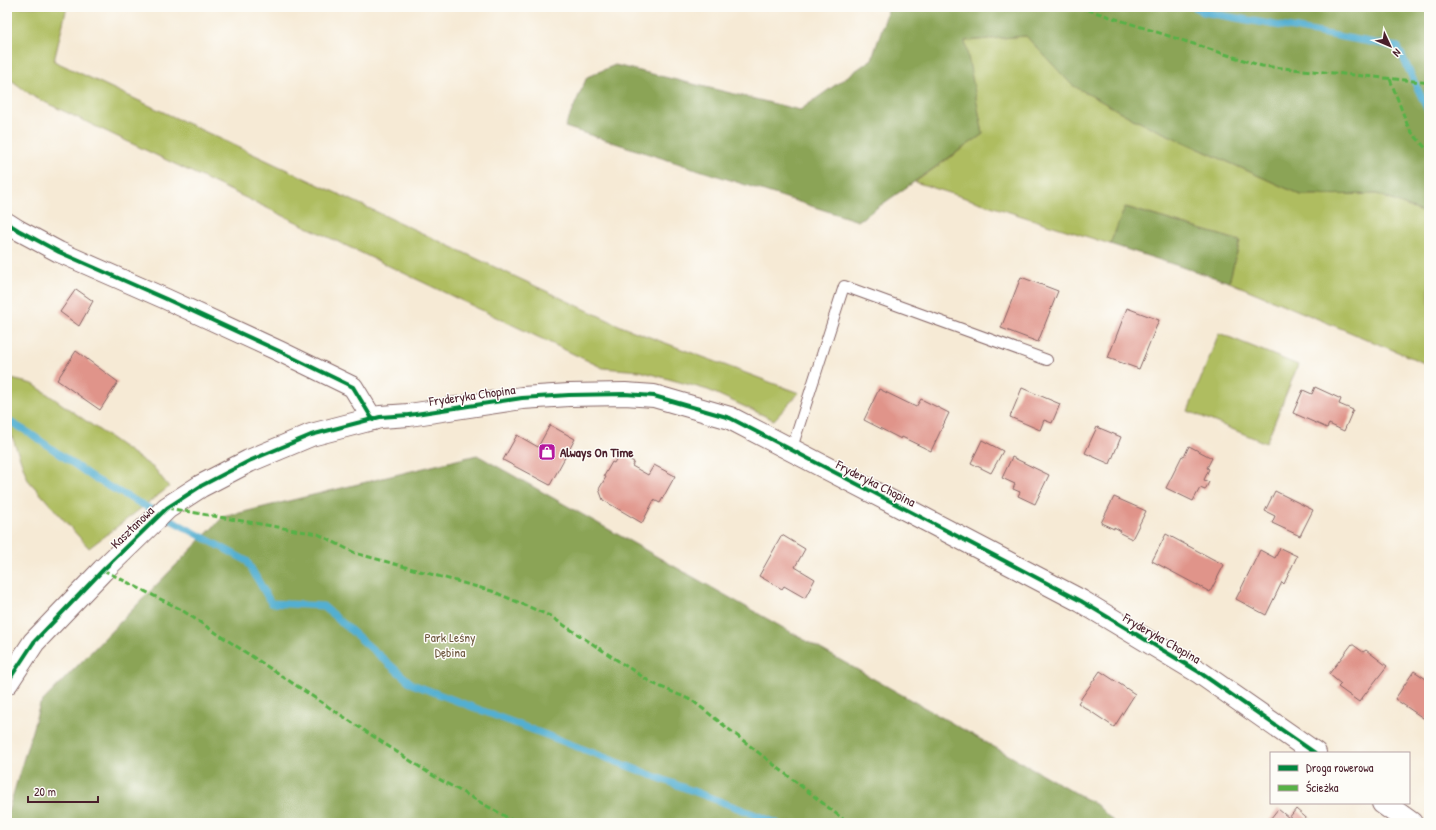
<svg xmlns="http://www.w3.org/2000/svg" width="1436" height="830" viewBox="0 0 1436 830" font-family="'Patrick Hand',sans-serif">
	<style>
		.green { fill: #afbd60; stroke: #7c6e46 }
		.forest { fill: #8ba456; stroke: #6a6240 }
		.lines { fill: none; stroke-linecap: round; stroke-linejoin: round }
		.stream { stroke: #53afd1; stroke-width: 7 }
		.building { fill: #e0948a }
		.service-casing { stroke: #866666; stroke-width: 12 }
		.minor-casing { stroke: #866666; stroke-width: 22 }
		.tertiary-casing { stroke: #866666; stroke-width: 24 }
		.service { stroke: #fff; stroke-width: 10 }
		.minor { stroke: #fff; stroke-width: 20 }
		.tertiary { stroke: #fff; stroke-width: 22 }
		.quiet { stroke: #57b146; stroke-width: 3; stroke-dasharray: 6 3; stroke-linecap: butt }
		.cycleway-casing { stroke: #fdfcf7; stroke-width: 6 }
		.cycleway { stroke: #00873e; stroke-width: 4 }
		.labels { text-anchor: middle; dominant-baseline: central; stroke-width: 3; stroke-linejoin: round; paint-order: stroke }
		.street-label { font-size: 13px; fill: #4a1f2b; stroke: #fdfcf7 }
		.poi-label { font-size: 13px; font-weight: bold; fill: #4a1f2b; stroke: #fdfcf7; text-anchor: start }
		.park-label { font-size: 13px; fill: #6d563e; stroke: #fdfcf7 }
	</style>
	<rect width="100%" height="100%" fill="#fdfcf7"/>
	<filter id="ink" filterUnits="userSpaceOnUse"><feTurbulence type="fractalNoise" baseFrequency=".025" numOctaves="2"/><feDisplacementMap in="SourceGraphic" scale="8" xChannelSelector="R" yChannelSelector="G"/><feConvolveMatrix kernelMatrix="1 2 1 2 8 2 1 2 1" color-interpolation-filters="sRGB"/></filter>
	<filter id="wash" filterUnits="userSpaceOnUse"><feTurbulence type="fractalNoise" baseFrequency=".012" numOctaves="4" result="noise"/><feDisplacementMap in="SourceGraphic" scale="16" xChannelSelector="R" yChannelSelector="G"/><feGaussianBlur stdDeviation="0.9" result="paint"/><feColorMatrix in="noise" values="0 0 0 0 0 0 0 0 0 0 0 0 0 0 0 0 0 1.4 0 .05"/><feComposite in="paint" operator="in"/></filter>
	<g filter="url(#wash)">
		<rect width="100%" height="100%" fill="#f6ead5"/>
		<!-- green -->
		<path class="green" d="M7,7H67L54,61L623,327L799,393L774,420L708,390L640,371L603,368L34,97L7,77Z
			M1026,36L1073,85L1135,120L1301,195L1377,194L1429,215V365L1229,282L1240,241L1126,207L1110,244L915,182L983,134L964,41Z
			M1219,333L1298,365L1266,443L1188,411Z
			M7,378L33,384L155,469L169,487L89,548L28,480L7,423Z"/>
		<!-- forest -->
		<path class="forest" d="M889,7H1429V215L1377,194L1301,195L1135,120L1072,85L1026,36L965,41L983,134L858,221L565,127L587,77L615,65L800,110L872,59Z
			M1125,207L1240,241L1229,282L1110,244Z
			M477,455L1097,805L1115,823H7V815L40,704L223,517Z"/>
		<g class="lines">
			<!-- stream -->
			<path class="stream" d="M1194,7L1203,12L1398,47L1429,113
				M7,420L31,434L95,479L247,561L271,603L323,606L412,684L777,823"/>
		</g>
		<g id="blocks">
			<!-- building -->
			<path class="building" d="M1021,277L1058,291L1038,342L1001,328Z
				M76,289L93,301L79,326L60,312Z
				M1127,308L1159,320L1139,369L1108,358Z
				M76,351L118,382L100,410L57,380Z
				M1315,387L1341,399L1339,404L1353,410L1344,431L1329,424L1327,428L1293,413L1303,390L1312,394Z
				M1022,388L1060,404L1052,423L1044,420L1040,430L1010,417Z
				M879,389L916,407L921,399L949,413L931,451L902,437L901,439L864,420Z
				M550,425L575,439L550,485L503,460L517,435L538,447Z
				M1097,427L1121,437L1110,464L1085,453Z
				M982,440L1003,451L991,473L971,463Z
				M1189,446L1212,458L1207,468L1209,469L1204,480L1209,482L1205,490L1200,488L1193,501L1166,488L1182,456L1184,457Z
				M619,454L634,462L632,466L648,475L654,465L675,476L660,503L654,500L642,523L603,500L599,489L606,477L604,476L612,462L614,463Z
				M1012,457L1049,475L1035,504L1018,496L1020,492L1013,489L1015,484L1002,478Z
				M1275,491L1313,510L1300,536L1272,523L1275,516L1265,511Z
				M1114,497L1146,511L1132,539L1120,533L1121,531L1114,527V529L1101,523Z
				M1166,534L1224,565L1210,592L1152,561Z
				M782,535L805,549L795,567L815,579L805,598L784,586L782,589L759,576Z
				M1280,548L1297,556L1284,584L1282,582L1266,615L1236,599L1260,550L1275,558Z
				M1352,644L1363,652L1366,650L1387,666L1359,702L1338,687L1341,684L1329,674Z
				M1100,671L1135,694L1114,727L1078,703Z
				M1414,671L1429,681V722L1395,699Z
				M1278,809L1289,818L1296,809L1312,823H1267Z"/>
		</g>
	</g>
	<g filter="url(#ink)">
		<use href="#blocks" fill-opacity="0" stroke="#866666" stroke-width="1"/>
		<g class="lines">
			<defs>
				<path id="service" d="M791,451L844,286L1047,360"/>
				<path id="minor" d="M7,223L18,230L59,252L166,299L279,351L353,387L373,420"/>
				<path id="tertiary" d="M7,683L34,642L103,570L167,508L201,486L249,461L311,435L380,417L409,415L522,398L569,395L625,394L654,396L730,418L913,513L1081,601L1199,672L1315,753
					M1383,803L1411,823"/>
			</defs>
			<!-- service casing -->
			<use href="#service" class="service-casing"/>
			<!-- minor casing -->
			<use href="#minor" class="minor-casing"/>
			<!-- tertiary casing -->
			<use href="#tertiary" class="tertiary-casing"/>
			<!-- service -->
			<use href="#service" class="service"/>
			<!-- minor -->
			<use href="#minor" class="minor"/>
			<!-- tertiary -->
			<use href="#tertiary" class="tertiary"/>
			<!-- quiet -->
			<path class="quiet" d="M1079,7L1262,66L1405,80L1429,83
				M1390,79L1409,129L1429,152
				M167,508L318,534L355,553L492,591L550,616L652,683L693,701L848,823
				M103,570L180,609L432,775L517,823"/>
			<defs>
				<path id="cycleway" d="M7,223L18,230L59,252L166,299L279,351L353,387L373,420
					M7,683L34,642L103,570L167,508L201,486L249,461L311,435L380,417L409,415L522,398L569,395L625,394L654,396L730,418L913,513L1081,601L1199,672L1315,753"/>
			</defs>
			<!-- cycleway casing -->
			<use href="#cycleway" class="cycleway-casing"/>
			<!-- cycleway -->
			<use href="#cycleway" class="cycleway"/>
		</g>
	</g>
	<!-- icons -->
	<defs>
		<symbol id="shop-square" viewBox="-11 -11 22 22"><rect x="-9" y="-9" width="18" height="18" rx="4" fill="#b5179e" stroke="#fdfcf7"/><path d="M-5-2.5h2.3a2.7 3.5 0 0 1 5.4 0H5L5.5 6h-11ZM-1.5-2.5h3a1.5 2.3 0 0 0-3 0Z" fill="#fff"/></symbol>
	</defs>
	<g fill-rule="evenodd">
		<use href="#shop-square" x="537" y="442" width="20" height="20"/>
	</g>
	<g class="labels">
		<!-- street labels -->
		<g class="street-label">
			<text transform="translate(472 395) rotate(-8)">Fryderyka Chopina</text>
			<text transform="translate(876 483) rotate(27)">Fryderyka Chopina</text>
			<text transform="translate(132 527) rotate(-44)">Kasztanowa</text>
			<text transform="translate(1162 638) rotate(30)">Fryderyka Chopina</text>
		</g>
		<!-- poi labels -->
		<g class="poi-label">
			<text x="560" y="452">Always On Time</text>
		</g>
		<!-- park labels -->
		<g class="park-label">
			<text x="450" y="637">Park Leśny<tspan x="450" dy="15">Dębina</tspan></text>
		</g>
	</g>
	<!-- margin -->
	<rect width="1436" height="830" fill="none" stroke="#fdfcf7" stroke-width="24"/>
	<!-- legend -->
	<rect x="1270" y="752" width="140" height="52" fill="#fdfcf7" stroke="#b5a4a5"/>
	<rect x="1278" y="765" width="20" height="6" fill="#00873e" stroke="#b5a4a5"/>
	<text x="1306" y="772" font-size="12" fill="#4a1f2b">Droga rowerowa</text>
	<rect x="1278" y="785" width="20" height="6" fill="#57b146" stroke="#b5a4a5"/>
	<text x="1306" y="792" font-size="12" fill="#4a1f2b">Ścieżka</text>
	<!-- north arrow -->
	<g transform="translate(1390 46) rotate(134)" stroke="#fdfcf7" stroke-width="3" paint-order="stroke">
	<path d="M0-3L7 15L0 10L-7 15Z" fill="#4a1f2b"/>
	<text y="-6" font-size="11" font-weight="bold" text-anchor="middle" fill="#4a1f2b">N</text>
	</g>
	<!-- scale -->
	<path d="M28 796v6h70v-6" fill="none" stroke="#4a1f2b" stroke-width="2"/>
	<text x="34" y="796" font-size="12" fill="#4a1f2b" stroke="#fdfcf7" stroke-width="3" paint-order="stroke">20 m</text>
</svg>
